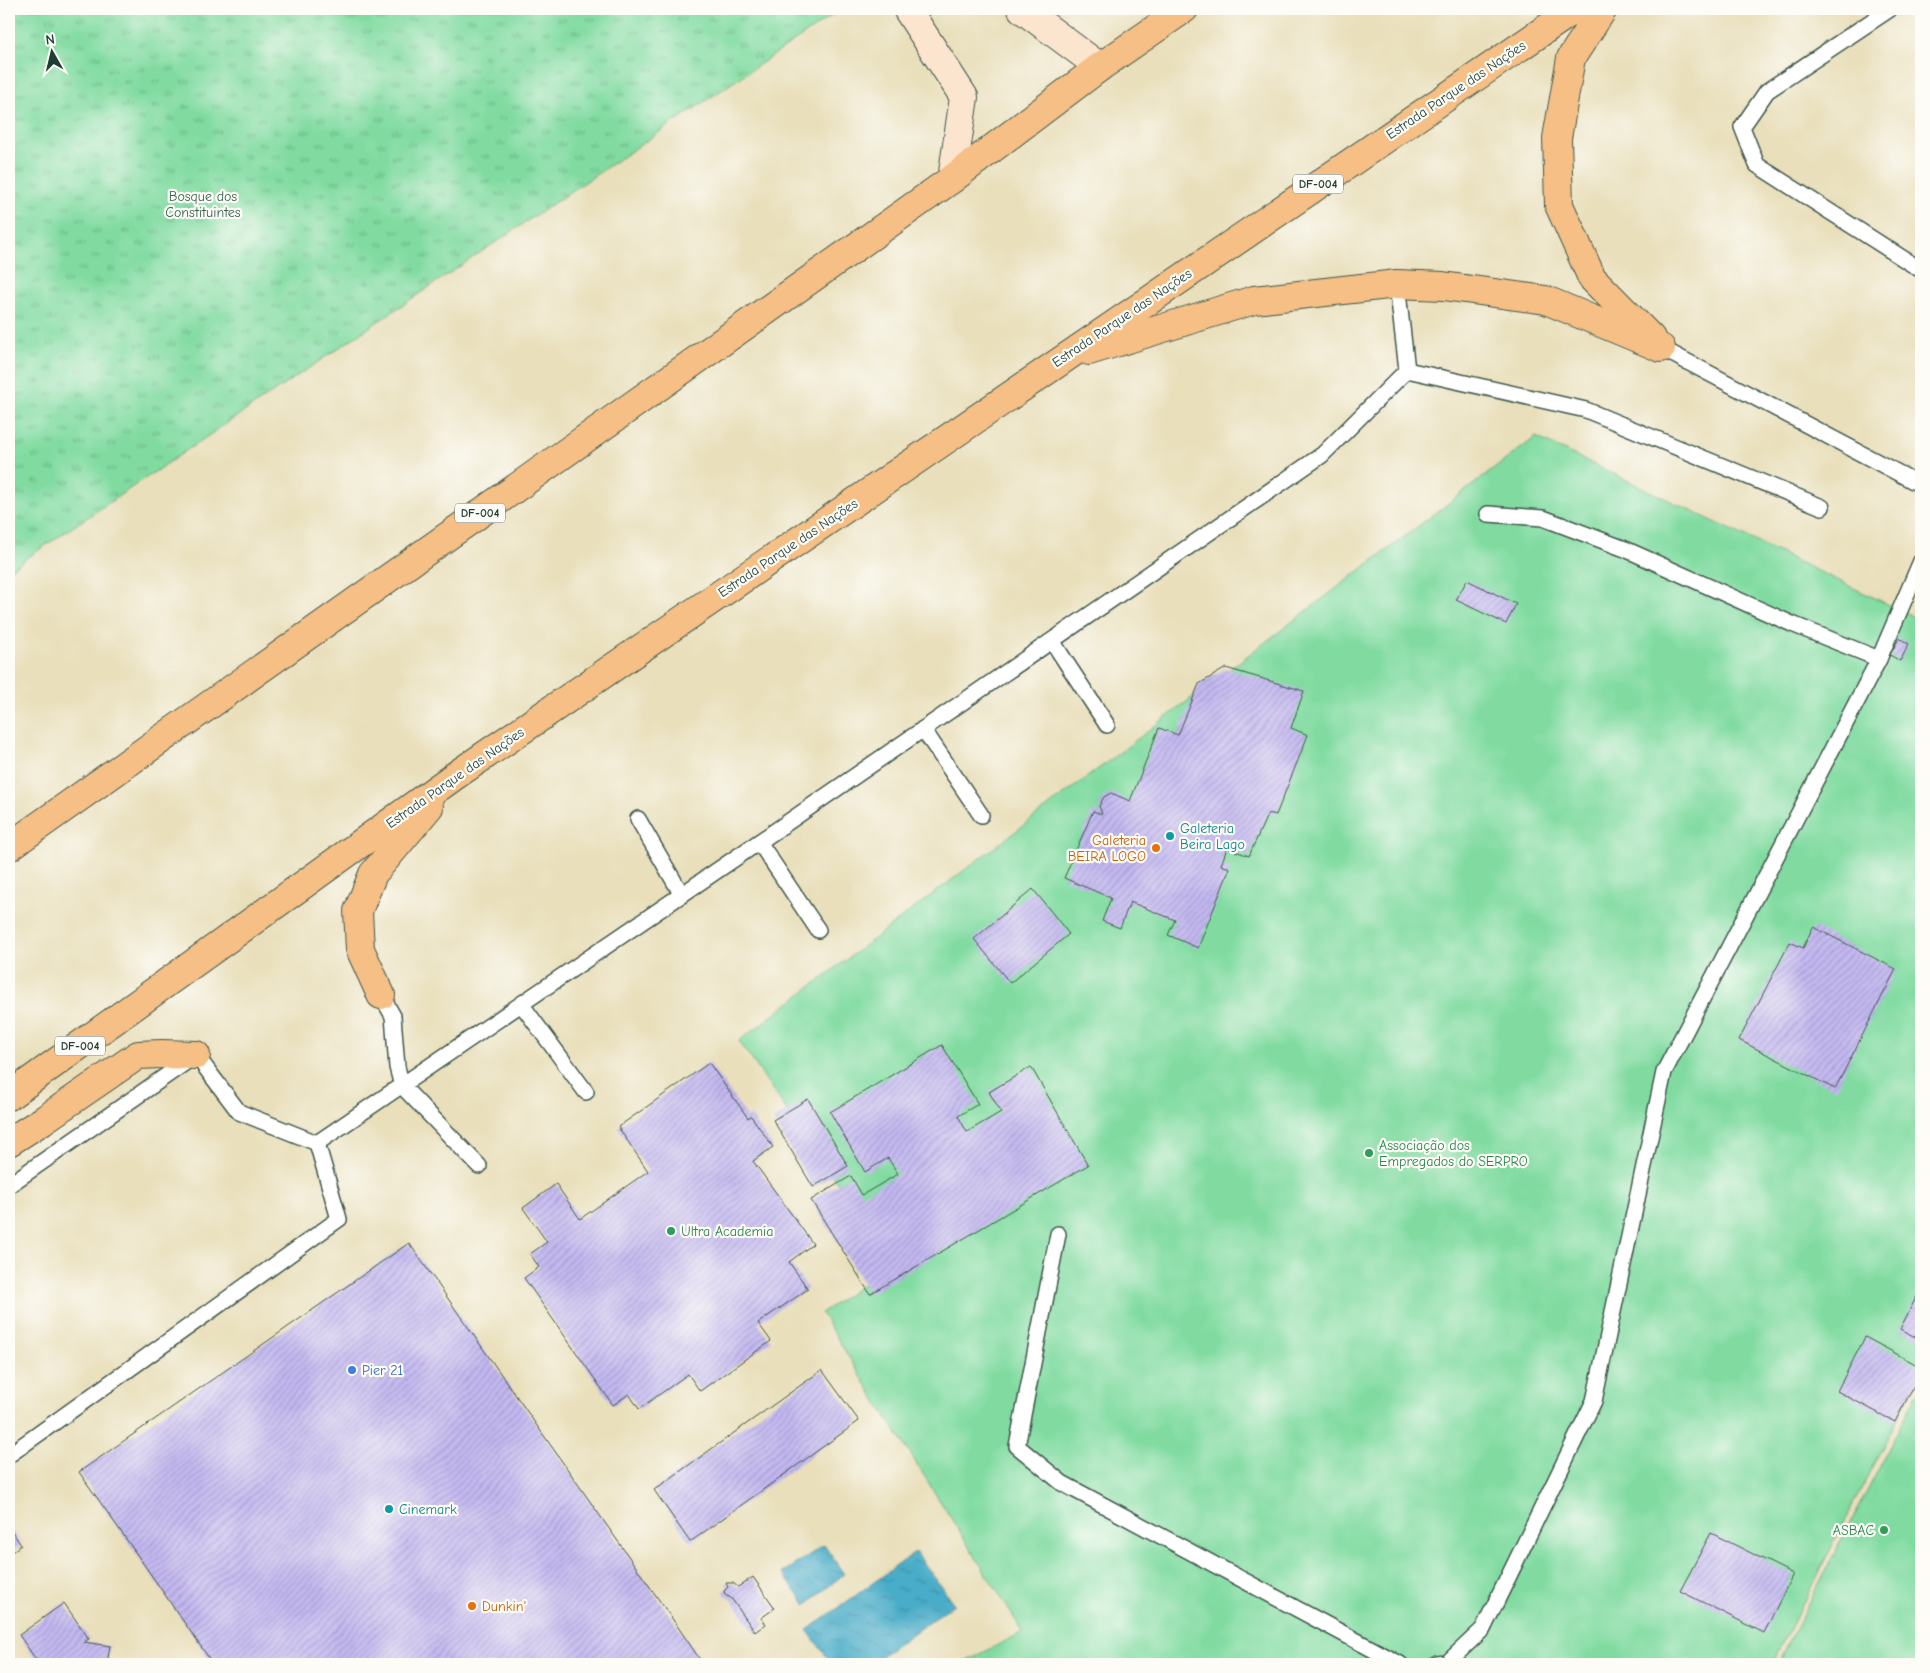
<svg xmlns="http://www.w3.org/2000/svg" width="1930" height="1673" font-family="'Comic Neue',sans-serif">
	<defs>
		<pattern id="grass-tufts" width="24" height="20" patternUnits="userSpaceOnUse" patternTransform="scale(1.25)"><rect width="24" height="20" fill="#81dba1"/><path d="M3 7l-1-3M5 7V3M7 7l1-3M15 17l-1-3M17 17v-4M19 17l1-3" fill="none" stroke="#69b384"/></pattern>
		<pattern id="water-ripples" width="26" height="14" patternUnits="userSpaceOnUse" patternTransform="scale(1.25)"><rect width="26" height="14" fill="#48acc8"/><path d="M2 4q2-2 4 0t4 0M15 11q2-2 4 0t4 0" fill="none" stroke="#3b8da3"/></pattern>
		<pattern id="building-hatch" width="6" height="6" patternUnits="userSpaceOnUse" patternTransform="scale(1.25)"><rect width="6" height="6" fill="#c4b9f2"/><path d="M-1 1l2-2M0 6l6-6M5 7l2-2" fill="none" stroke="#9f98c5"/></pattern>
	</defs>
	<rect width="100%" height="100%" fill="#fdfcf7"/>
	<filter id="ink" filterUnits="userSpaceOnUse"><feTurbulence type="fractalNoise" baseFrequency=".02" numOctaves="2"/><feDisplacementMap in="SourceGraphic" scale="10" xChannelSelector="R" yChannelSelector="G"/><feConvolveMatrix kernelMatrix="1 2 1 2 8 2 1 2 1" color-interpolation-filters="sRGB"/></filter>
	<filter id="wash" filterUnits="userSpaceOnUse"><feTurbulence type="fractalNoise" baseFrequency=".0096" numOctaves="4" result="noise"/><feDisplacementMap in="SourceGraphic" scale="20" xChannelSelector="R" yChannelSelector="G"/><feGaussianBlur stdDeviation="1.12" result="paint"/><feColorMatrix in="noise" values="0 0 0 0 0 0 0 0 0 0 0 0 0 0 0 0 0 1.4 0 .05"/><feComposite in="paint" operator="in"/></filter>
	<g filter="url(#wash)">
		<rect width="100%" height="100%" fill="#e9dfbb"/>
		<polygon fill="url(#grass-tufts)" stroke="#508c6a" points="9,9 842,9 9,570"/>
		<g fill="#81dba1" stroke="#508c6a">
			<polygon points="1536,437 1921,620 1921,1372 1772,1664 961,1664 1023,1632 821,1313 893,1264 739,1041"/>
			<polygon points="1921,1385 1921,1664 1777,1664 1916,1396"/>
		</g>
		<g fill="url(#water-ripples)" stroke="#34747e">
			<polygon points="824,1545 844,1574 806,1605 782,1573"/>
			<polygon points="916,1552 954,1604 870,1664 832,1664 807,1630"/>
		</g>
		<g id="blocks">
			<g fill="url(#building-hatch)">
				<polygon points="1467,580 1516,604 1506,624 1456,600"/>
				<polygon points="1899,638 1909,644 1900,661 1890,655"/>
				<polygon points="1226,668 1304,691 1291,728 1308,735 1276,815 1268,813 1249,856 1227,848 1221,865 1230,868 1198,948 1168,935 1175,920 1130,902 1120,928 1102,921 1111,898 1064,878 1093,811 1102,814 1099,806 1104,797 1111,793 1130,801 1159,728 1178,735 1199,684"/>
				<polygon points="1033,889 1069,934 1010,983 974,939"/>
				<polygon points="1813,927 1896,969 1835,1089 1739,1040 1790,942 1803,948"/>
				<polygon points="942,1045 978,1104 958,1116 967,1132 1001,1112 989,1092 1031,1067 1088,1165 870,1294 811,1200 851,1176 862,1195 898,1174 888,1158 865,1172 830,1112"/>
				<polygon points="709,1063 748,1118 751,1116 773,1147 753,1161 813,1244 789,1262 808,1289 758,1323 771,1341 700,1391 688,1374 639,1409 629,1394 613,1405 524,1278 539,1267 530,1254 547,1242 523,1208 556,1184 580,1219 648,1171 618,1127"/>
				<polygon points="808,1099 848,1166 813,1187 773,1120"/>
				<polygon points="409,1243 678,1627 703,1664 213,1664 131,1546 79,1472"/>
				<polygon points="1921,1288 1921,1340 1900,1329"/>
				<polygon points="1865,1337 1921,1367 1921,1372 1895,1422 1837,1391"/>
				<polygon points="822,1370 859,1421 690,1542 654,1490"/>
				<polygon points="9,1527 21,1545 9,1554"/>
				<polygon points="1711,1533 1793,1574 1764,1633 1680,1591"/>
				<polygon points="753,1577 775,1608 761,1618 766,1624 755,1632 731,1598 725,1595 724,1591 728,1587 726,1583 733,1583 738,1587"/>
				<polygon points="64,1603 89,1639 84,1642 110,1646 107,1664 39,1664 19,1635"/>
			</g>
		</g>
	</g>
	<g filter="url(#ink)">
		<use href="#blocks" fill-opacity="0" stroke="#3d5548" stroke-width="1"/>
		<g fill="none" stroke-linecap="round" stroke-linejoin="round">
			<defs>
				<g id="lane">
					<polyline points="1890,9 1767,91 1742,127 1757,165 1921,270"/>
					<polyline points="1661,348 1921,485"/>
					<polyline points="1407,370 1586,410 1822,507"/>
					<polyline points="1488,514 1543,518 1625,549 1792,624 1879,659"/>
					<polyline points="1052,641 1107,725"/>
					<polyline points="923,729 981,815"/>
					<polyline points="638,819 682,895"/>
					<polyline points="759,842 818,930"/>
					<polyline points="381,995 393,1016 397,1067 402,1086 479,1166"/>
					<polyline points="522,1005 586,1092"/>
					<polyline points="317,1143 759,842 1322,455 1407,370 1397,284"/>
					<polyline points="9,1185 196,1055 239,1112 317,1143 339,1219 9,1455"/>
					<polyline points="1058,1234 1017,1446 1062,1483 1400,1664"/>
					<polyline points="1437,1664 1447,1663 1483,1629 1594,1401 1664,1072 1879,659 1921,561"/>
				</g>
				<g id="secondary">
					<polyline points="907,9 964,97 952,179"/>
					<polyline points="1022,9 1100,67"/>
				</g>
				<g id="highway">
					<polyline points="1603,9 1571,58 1557,138 1559,205 1592,278 1651,338"/>
					<polyline points="1089,351 1254,300 1397,284 1443,286 1546,300 1661,348"/>
					<polyline points="9,847 952,179 1100,67 1184,9"/>
					<polyline points="381,995 360,949 358,911 373,874 429,807"/>
					<polyline points="9,1096 456,775 1575,9"/>
					<polyline points="9,1142 42,1121 138,1055 161,1054 196,1055"/>
				</g>
			</defs>
			<use href="#lane" stroke="#3d5548" stroke-width="18"/>
			<use href="#secondary" stroke="#3d5548" stroke-width="30"/>
			<use href="#highway" stroke="#3d5548" stroke-width="30"/>
			<use href="#lane" stroke="#fff" stroke-width="15"/>
			<use href="#secondary" stroke="#fbe5cf" stroke-width="28"/>
			<use href="#highway" stroke="#f5bf86" stroke-width="28"/>
		</g>
	</g>
	<g fill="#0f9aa8" stroke="#fdfcf7" stroke-width="2">
		<circle cx="1170" cy="836" r="5"/>
		<circle cx="389" cy="1509" r="5"/>
	</g>
	<g fill="#e8710a" stroke="#fdfcf7" stroke-width="2">
		<circle cx="1156" cy="848" r="5"/>
		<circle cx="472" cy="1606" r="5"/>
	</g>
	<g fill="#2e9e5b" stroke="#fdfcf7" stroke-width="2">
		<circle cx="1369" cy="1153" r="5"/>
		<circle cx="671" cy="1231" r="5"/>
		<circle cx="1884" cy="1530" r="5"/>
	</g>
	<circle fill="#3f7fe0" stroke="#fdfcf7" stroke-width="2" cx="352" cy="1370" r="5"/>
	<g text-anchor="middle" dominant-baseline="central" stroke-width="4.5" stroke-linejoin="round" paint-order="stroke">
		<g fill="#fdfcf7" stroke="#62766e" stroke-width="1">
			<rect x="1293" y="174.5" width="50" height="19" rx="4"/>
			<rect x="455" y="503.5" width="50" height="19" rx="4"/>
			<rect x="55" y="1036.5" width="50" height="19" rx="4"/>
		</g>
		<g font-size="12" font-weight="bold" fill="#1f3d34">
			<text x="1318" y="184">DF-004</text>
			<text x="480" y="513">DF-004</text>
			<text x="80" y="1046">DF-004</text>
		</g>
		<g font-size="14" fill="#1f3d34" stroke="#fdfcf7">
			<text transform="translate(1456 90) rotate(-34)">Estrada Parque das Nações</text>
			<text transform="translate(1122 318) rotate(-34)">Estrada Parque das Nações</text>
			<text transform="translate(788 548) rotate(-34)">Estrada Parque das Nações</text>
			<text transform="translate(455 778) rotate(-35)">Estrada Parque das Nações</text>
		</g>
		<g font-size="14" fill="#38644f" stroke="#fdfcf7">
			<text x="203" y="196">Bosque dos<tspan x="203" dy="16">Constituintes</tspan></text>
		</g>
		<g font-size="14" fill="#0d838f" stroke="#fdfcf7" text-anchor="start">
			<text x="1180" y="828">Galeteria<tspan x="1180" dy="16">Beira Lago</tspan></text>
			<text x="399" y="1509">Cinemark</text>
		</g>
		<g font-size="14" fill="#c56008" stroke="#fdfcf7" text-anchor="end">
			<text x="1146" y="840">Galeteria<tspan x="1146" dy="16">BEIRA LOGO</tspan></text>
			<text x="482" y="1606" text-anchor="start">Dunkin'</text>
		</g>
		<g font-size="14" fill="#27864d" stroke="#fdfcf7" text-anchor="start">
			<text x="1379" y="1145">Associação dos<tspan x="1379" dy="16">Empregados do SERPRO</tspan></text>
			<text x="681" y="1231">Ultra Academia</text>
			<text x="1874" y="1530" text-anchor="end">ASBAC</text>
		</g>
		<g font-size="14" fill="#366cbe" stroke="#fdfcf7" text-anchor="start">
			<text x="362" y="1370">Pier 21</text>
		</g>
	</g>
	<rect width="1930" height="1673" fill="none" stroke="#fdfcf7" stroke-width="30"/>
	<g transform="translate(52 52) rotate(352)" stroke="#fdfcf7" stroke-width="4" paint-order="stroke">
	<path d="M0-4L9 19L0 12L-9 19Z" fill="#1f3d34"/>
	<text y="-8" font-size="14" font-weight="bold" text-anchor="middle" fill="#1f3d34">N</text>
	</g>
</svg>
